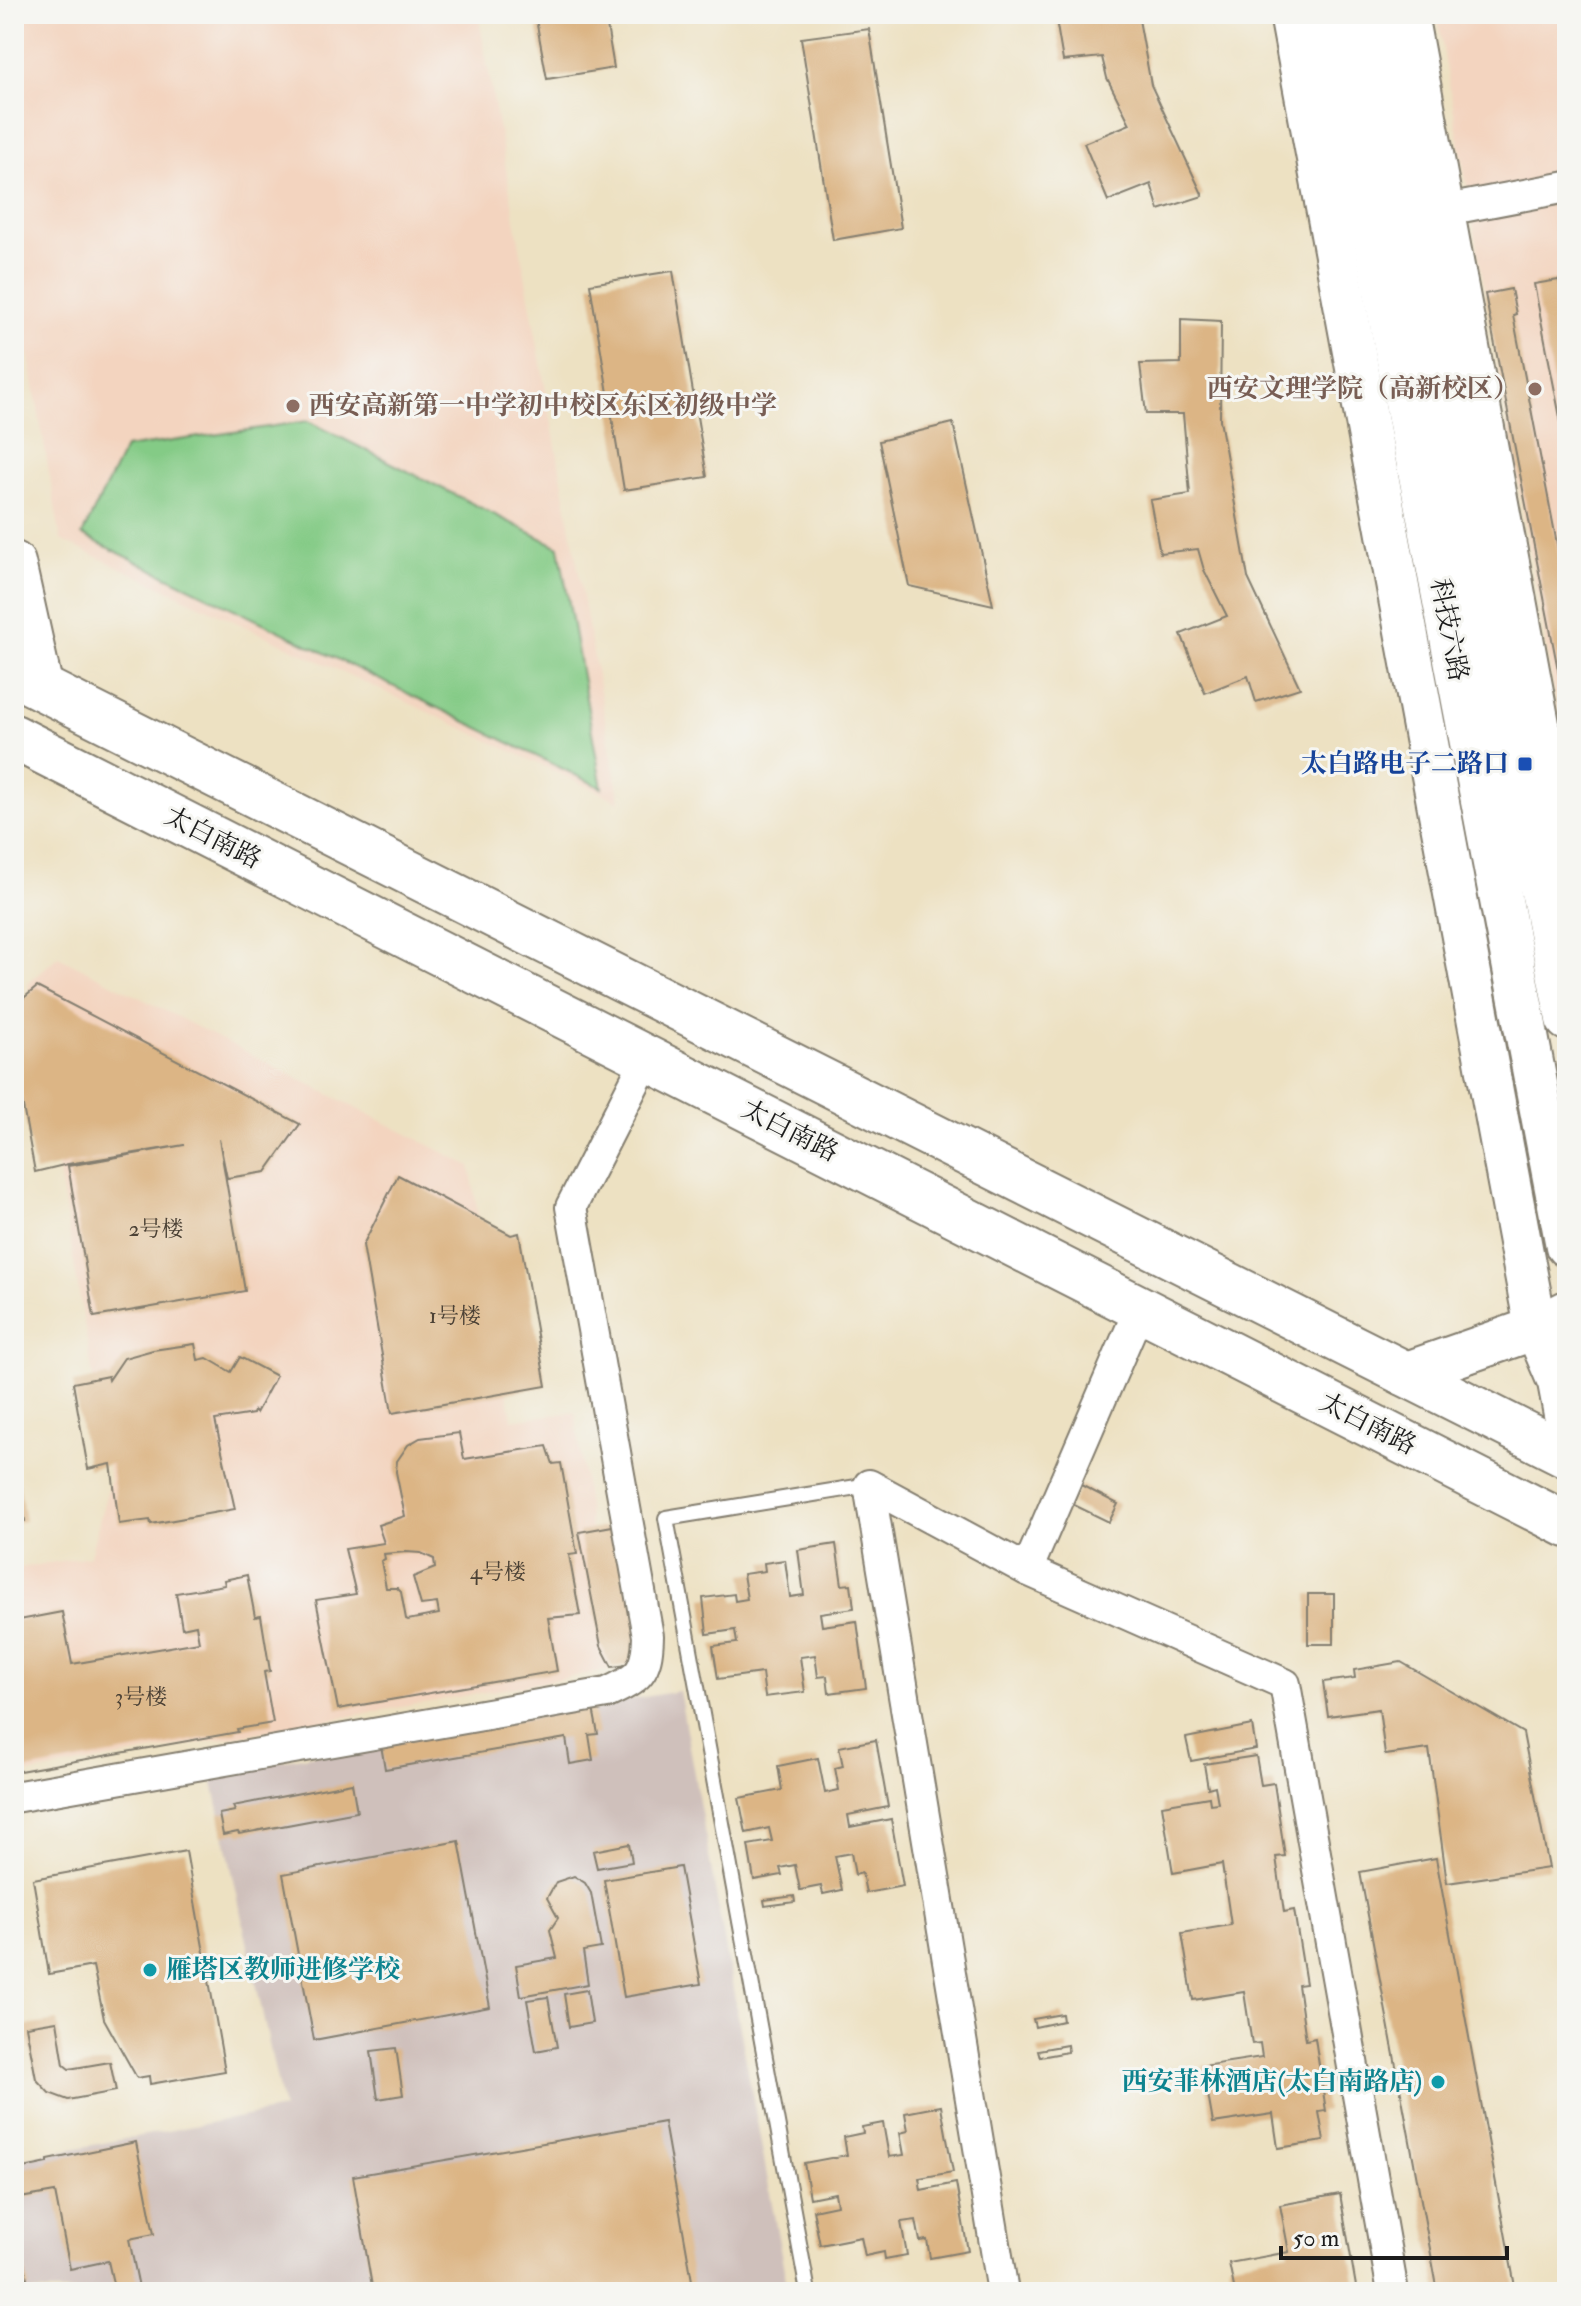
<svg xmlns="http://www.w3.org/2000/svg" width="1581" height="2306" font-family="'IM FELL Double Pica','Noto Serif SC',serif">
	<rect width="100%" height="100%" fill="#f6f6f2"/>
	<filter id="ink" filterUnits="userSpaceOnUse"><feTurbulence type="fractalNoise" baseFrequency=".0125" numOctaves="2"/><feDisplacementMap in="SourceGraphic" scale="16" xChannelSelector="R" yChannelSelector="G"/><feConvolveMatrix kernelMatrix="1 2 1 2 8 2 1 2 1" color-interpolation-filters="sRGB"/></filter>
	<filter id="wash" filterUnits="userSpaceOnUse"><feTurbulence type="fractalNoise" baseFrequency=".006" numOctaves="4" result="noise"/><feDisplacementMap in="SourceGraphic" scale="32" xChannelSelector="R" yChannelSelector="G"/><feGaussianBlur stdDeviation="1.8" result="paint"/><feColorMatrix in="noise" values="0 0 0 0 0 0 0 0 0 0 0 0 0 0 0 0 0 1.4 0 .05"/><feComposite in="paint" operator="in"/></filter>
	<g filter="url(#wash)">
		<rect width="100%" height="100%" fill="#ede1c2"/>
		<g fill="#f3d4bf">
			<polygon points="14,14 478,14 620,802 61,540 14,273"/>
			<polygon points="1437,14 1567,14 1567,765"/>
			<polygon points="58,956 470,1166 512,1420 575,1412 610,1670 14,1776 14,1569 90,1556 110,1480 28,984"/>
		</g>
		<polygon fill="#cfc0bb" points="679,1691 788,2292 14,2292 14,2160 283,2109 211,1773"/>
		<polygon fill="#84cb86" stroke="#507451" stroke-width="2" points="308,421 559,547 602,788 82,535 125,448"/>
		<g id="blocks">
			<g fill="#dcb585" fill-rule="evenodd">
				<polygon points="535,14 605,14 614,68 547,79"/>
				<polygon points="1055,14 1138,14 1151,85 1203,196 1159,210 1151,184 1108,201 1084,143 1130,124 1107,78 1102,57 1063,61"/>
				<polygon points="869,29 901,228 833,240 801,38"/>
				<polygon points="673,271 707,477 624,490 590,284"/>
				<polygon points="1559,280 1567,323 1566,448 1534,284"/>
				<polygon points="1511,289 1516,314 1513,315 1567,596 1567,716 1485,294"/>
				<polygon points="1181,319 1221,321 1220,420 1248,578 1300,688 1256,702 1248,676 1205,693 1181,634 1227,616 1204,570 1198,549 1160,553 1150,500 1190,494 1183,414 1146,414 1140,364 1181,363"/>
				<polygon points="953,423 993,605 909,586 879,441"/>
				<polygon points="37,987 300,1124 266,1172 227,1178 219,1139 245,1291 94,1317 68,1166 184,1145 68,1164 35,1172 14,1058 14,1006"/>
				<polygon points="398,1175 511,1235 519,1233 546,1386 392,1413 363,1245"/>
				<polygon points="195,1344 198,1360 207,1358 231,1372 240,1357 276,1376 256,1413 254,1411 253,1414 215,1420 235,1509 151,1524 150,1520 119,1524 111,1464 88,1469 73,1383 108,1376 109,1380 124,1358 153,1350"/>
				<path d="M459,1433l5,26 83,-13 6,18 8,-1 16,91 -8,1 11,60 -32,3 9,53 -219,38 -22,-109 40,-6 -11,-45 39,-6 -6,-18 27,-9 -9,-44 1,-11 11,-16 12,-7zM406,1552l15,1 13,6 1,9 -22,9 8,28 16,-2 2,11 -31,6 -2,-1 -5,-27 -4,-4h-11l-5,-27 4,-2 -1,-5z"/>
				<polygon points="14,1464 16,1464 25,1521 14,1523"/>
				<polygon points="1081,1485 1118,1504 1109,1522 1072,1504"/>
				<polygon points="618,1525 641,1641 628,1665 612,1667 601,1646 579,1532"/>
				<polygon points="836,1544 842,1585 851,1584 854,1608 820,1613 822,1626 857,1621 866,1688 829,1693 827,1676 818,1677 815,1655 800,1657 805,1692 765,1697 762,1673 718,1679 713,1646 737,1643 735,1630 707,1634 703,1598 734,1594 735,1601 747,1599 743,1574 765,1571 764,1563 785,1560 790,1597 804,1595 798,1550"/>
				<polygon points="247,1575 255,1617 261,1616 270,1671 264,1672 273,1723 237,1729 238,1732 14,1772 14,1621 62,1612 72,1664 199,1642 196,1625 182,1628 176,1593 225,1585 224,1580"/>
				<rect x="1308" y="1594" width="26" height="50"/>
				<polygon points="1401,1662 1523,1733 1549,1868 1447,1883 1429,1749 1385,1755 1379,1709 1328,1716 1323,1682 1355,1678 1354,1670"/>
				<polygon points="593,1708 598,1734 589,1735 593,1760 570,1764 566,1738 385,1769 381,1745"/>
				<polygon points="1252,1725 1256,1749 1191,1761 1186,1738"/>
				<polygon points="876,1740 888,1807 848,1815 850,1827 891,1819 903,1886 866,1893 862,1873 855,1875 851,1853 835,1856 842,1890 823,1894 821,1886 800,1890 795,1865 780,1868 782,1875 754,1880 748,1845 772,1841 769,1828 746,1833 739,1798 782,1790 778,1766 818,1758 825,1793 839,1790 835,1768 843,1766 839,1747"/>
				<polygon points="1256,1756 1261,1785 1274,1783 1285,1856 1276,1857 1284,1912 1294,1910 1306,1984 1298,1985 1306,2040 1315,2038 1326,2111 1319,2112 1324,2141 1278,2148 1273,2114 1213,2123 1203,2066 1262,2057 1260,2043 1252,2044 1244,1992 1193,2000 1182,1933 1231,1925 1222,1864 1173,1873 1162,1805 1209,1797 1210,1804 1218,1803 1215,1786 1208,1788 1204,1764"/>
				<polygon points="352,1783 357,1812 239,1834 238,1832 223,1835 219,1814 235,1811 233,1806"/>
				<polygon points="459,1841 490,2007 314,2040 283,1874"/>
				<polygon points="629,1844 632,1862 597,1868 593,1851"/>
				<polygon points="186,1851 225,2071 150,2084 149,2076 137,2078 104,2019 93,1966 49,1974 33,1879"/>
				<polygon points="1436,1858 1516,2292 1438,2292 1360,1872"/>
				<polygon points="680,1867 701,1984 624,1997 604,1880"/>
				<polygon points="574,1876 585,1883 591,1893 601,1948 583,1951 588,1984 521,1996 516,1965 557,1958 550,1930 558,1918 547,1898 556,1882"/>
				<polygon points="794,1896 795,1902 765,1906 764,1900"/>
				<polygon points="587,1990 592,2023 569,2027 564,1994"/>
				<polygon points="548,1997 557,2047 536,2051 527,2000"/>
				<polygon points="1062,2014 1063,2021 1035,2027 1033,2019"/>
				<polygon points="57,2021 64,2065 69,2069 110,2062 116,2091 68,2100 49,2093 36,2079 26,2026"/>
				<polygon points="1067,2045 1068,2052 1040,2057 1038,2050"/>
				<polygon points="396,2048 403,2095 378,2099 371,2051"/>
				<polygon points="941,2106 953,2172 919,2178 921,2190 956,2183 968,2251 930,2258 927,2240 920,2241 916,2220 901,2222 907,2255 885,2259 884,2252 865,2256 861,2237 820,2245 813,2210 837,2205 835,2193 810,2198 804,2163 847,2155 844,2137 863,2133 862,2127 883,2123 889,2157 904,2155 900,2133 908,2131 905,2113"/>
				<polygon points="664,2122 694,2292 373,2292 353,2176"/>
				<polygon points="136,2142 154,2234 129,2239 140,2292 115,2292 108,2261 70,2269 55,2192 20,2198 14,2170 48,2163 48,2160"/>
				<polygon points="1340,2194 1357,2292 1235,2292 1229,2263 1289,2252 1280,2205"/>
				<polygon points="24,2264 29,2288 14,2291 14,2267"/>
			</g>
		</g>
	</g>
	<g filter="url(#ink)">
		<use href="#blocks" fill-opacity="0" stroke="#847e6f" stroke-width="2"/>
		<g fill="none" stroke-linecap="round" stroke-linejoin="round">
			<defs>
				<polyline id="lane" points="808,2292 666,1518 869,1485"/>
				<g id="street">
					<polyline points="1425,214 1567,187"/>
					<polyline points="1027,1570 1140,1308"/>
					<path d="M14,1797l593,-104c32,-15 40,-20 41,-57l-77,-429 76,-149"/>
					<polyline points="1003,2292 869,1485 1027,1570 1285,1684 1393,2292"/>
				</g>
				<g id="secondary">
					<polyline points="1291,14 1536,1328 1559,1382 1567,1425"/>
					<polyline points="1332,14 1567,1246"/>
					<polyline points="1367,14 1503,744 1543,895 1567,1019"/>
					<polyline points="1406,14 1567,880"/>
					<polyline points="14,563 42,689"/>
					<polyline points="1404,1374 1536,1328 1567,1312"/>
				</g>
				<g id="primary">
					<polyline points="14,674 1567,1455"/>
					<polyline points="14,737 1567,1525"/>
				</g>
			</defs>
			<use href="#lane" stroke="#847e6f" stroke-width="18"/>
			<use href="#street" stroke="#847e6f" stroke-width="34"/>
			<use href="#secondary" stroke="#847e6f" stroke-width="46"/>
			<use href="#primary" stroke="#847e6f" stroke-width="48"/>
			<use href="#lane" stroke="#fff" stroke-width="14"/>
			<use href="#street" stroke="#fff" stroke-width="30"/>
			<use href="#secondary" stroke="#fff" stroke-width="42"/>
			<use href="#primary" stroke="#fff" stroke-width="44"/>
		</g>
	</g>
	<g fill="#8d6e63" stroke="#f6f6f2" stroke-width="3">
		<circle cx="1535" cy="389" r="8"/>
		<circle cx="293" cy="406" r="8"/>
	</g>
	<rect fill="#1a4fb4" stroke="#f6f6f2" stroke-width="3" x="1517" y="756" width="16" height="16" rx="4"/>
	<g fill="#0f9aa8" stroke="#f6f6f2" stroke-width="3">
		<circle cx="150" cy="1970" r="8"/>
		<circle cx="1438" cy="2082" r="8"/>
	</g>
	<g text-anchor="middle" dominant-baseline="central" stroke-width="6" stroke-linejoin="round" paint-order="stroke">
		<g font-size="22" fill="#4c4236">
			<text x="156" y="1229">2号楼</text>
			<text x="455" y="1316">1号楼</text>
			<text x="498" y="1572">4号楼</text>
			<text x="141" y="1697">3号楼</text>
		</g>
		<g font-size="26" font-weight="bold" fill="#785e54" stroke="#f6f6f2" text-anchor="end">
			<text x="1519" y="389">西安文理学院（高新校区）</text>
			<text x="309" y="406" text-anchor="start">西安高新第一中学初中校区东区初级中学</text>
		</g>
		<g font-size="26" fill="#1c1c1c" stroke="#f6f6f2">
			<text transform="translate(1449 630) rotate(79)">科技六路</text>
			<text transform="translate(213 838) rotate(27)">太白南路</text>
			<text transform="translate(790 1131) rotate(27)">太白南路</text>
			<text transform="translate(1368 1424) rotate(27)">太白南路</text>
		</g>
		<g font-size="26" font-weight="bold" fill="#164399" stroke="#f6f6f2" text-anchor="end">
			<text x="1509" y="764">太白路电子二路口</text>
		</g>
		<g font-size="26" font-weight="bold" fill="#0d838f" stroke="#f6f6f2" text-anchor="start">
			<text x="166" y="1970">雁塔区教师进修学校</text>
			<text x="1422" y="2082" text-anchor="end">西安菲林酒店(太白南路店)</text>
		</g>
	</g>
	<rect width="1581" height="2306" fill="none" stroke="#f6f6f2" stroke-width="48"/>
	<path d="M1281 2246v12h226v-12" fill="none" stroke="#1c1c1c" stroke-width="4"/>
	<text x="1293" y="2246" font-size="24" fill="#1c1c1c" stroke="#f6f6f2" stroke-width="6" paint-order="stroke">50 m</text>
</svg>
